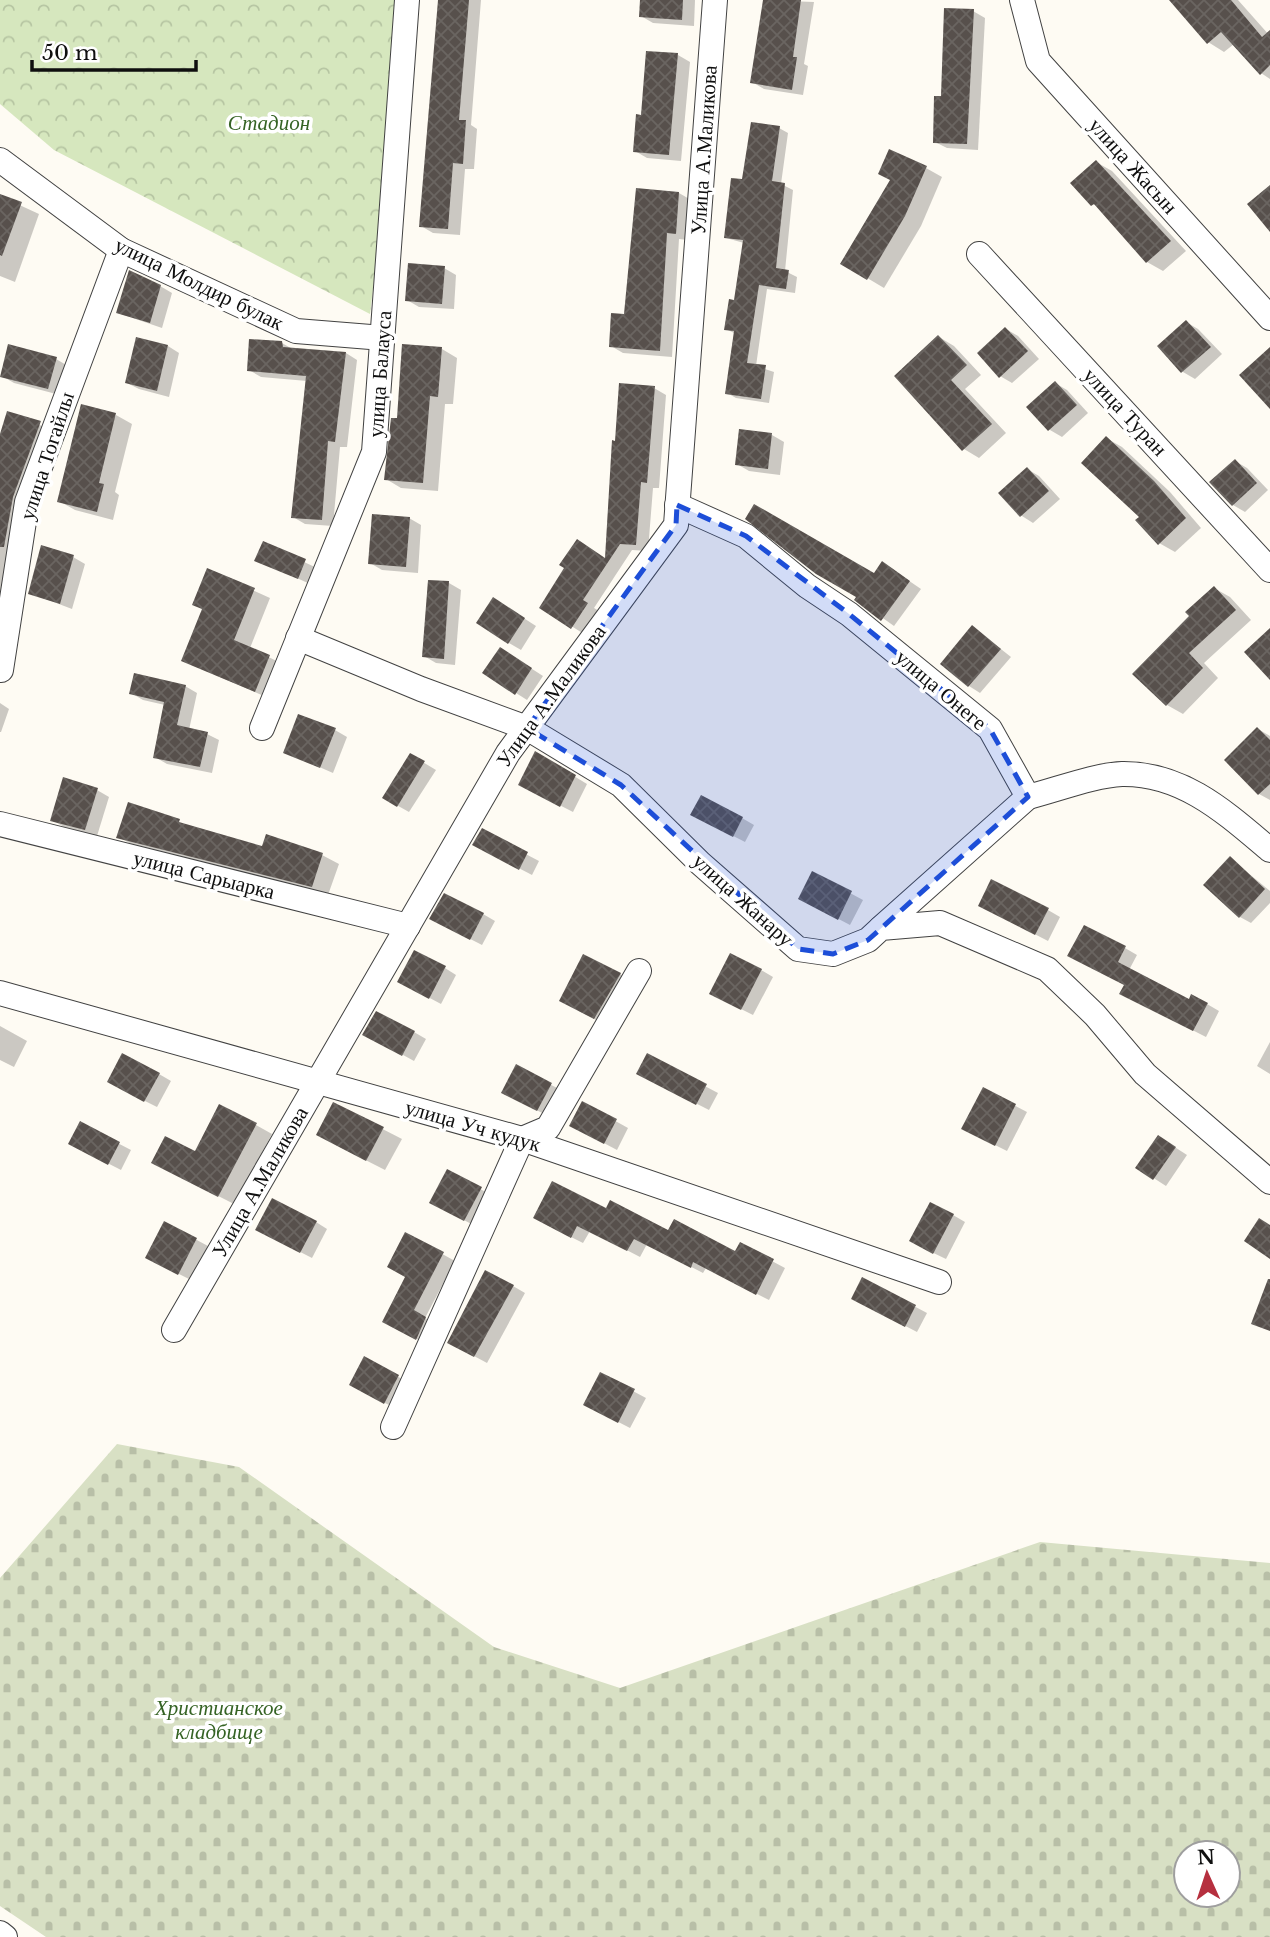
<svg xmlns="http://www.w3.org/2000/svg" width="1270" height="1937" font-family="'Libre Baskerville',serif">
	<defs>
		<pattern id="cemetery-stones" width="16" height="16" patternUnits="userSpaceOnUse" patternTransform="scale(1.75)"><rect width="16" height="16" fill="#d8e0c4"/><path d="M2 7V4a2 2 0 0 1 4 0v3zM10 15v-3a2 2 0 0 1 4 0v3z" fill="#b8bfa7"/></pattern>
		<pattern id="park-crowns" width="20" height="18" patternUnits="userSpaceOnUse" patternTransform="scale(1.75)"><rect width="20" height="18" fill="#d6e7be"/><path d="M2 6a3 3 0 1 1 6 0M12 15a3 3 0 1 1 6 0" fill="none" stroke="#b6c5a2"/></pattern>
		<pattern id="building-cross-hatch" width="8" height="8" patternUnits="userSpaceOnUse" patternTransform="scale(1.75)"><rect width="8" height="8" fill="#57504c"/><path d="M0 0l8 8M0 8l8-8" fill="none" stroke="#6a6561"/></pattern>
	</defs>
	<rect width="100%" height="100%" fill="#fefbf3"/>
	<path fill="url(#cemetery-stones)" fill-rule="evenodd" d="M117,1444l122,23 255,180 126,41 420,-146 230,21v374h-1224l-46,-31v-328zM1186,1853h42v42h-42z"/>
	<polygon fill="url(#park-crowns)" points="0,0 408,0 370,314 54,150 0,104"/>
	<g fill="#0003">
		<polygon points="440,0 481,0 471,125 477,129 474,169 465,169 460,235 433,233 421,226"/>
		<polygon points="642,0 695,0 694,26 653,23 641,16"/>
		<polygon points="764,0 814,2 804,64 808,66 803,95 764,89 752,82"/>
		<polygon points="1172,0 1238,0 1270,36 1270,79 1261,73 1234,44 1224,52 1208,42"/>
		<polygon points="973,11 985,18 978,150 947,148 935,142 943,98"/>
		<polygon points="678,55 690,62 681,161 647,158 635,151 642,117"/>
		<polygon points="779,128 788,133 781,184 793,190 785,271 797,277 795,293 767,289 756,366 774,372 769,403 736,398 727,393 736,334 726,329 735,302 744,243 726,238 744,181"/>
		<polygon points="1096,162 1112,171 1186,251 1163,271 1147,262 1101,209 1093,204"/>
		<polygon points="926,168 942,177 921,226 884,288 842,263"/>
		<polygon points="638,190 679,193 691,200 688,240 679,239 672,357 623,353 611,346 626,315"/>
		<polygon points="0,196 39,214 15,282 0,276"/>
		<polygon points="444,268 456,275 454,309 419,307 407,300"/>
		<polygon points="160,286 172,293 162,328 118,313"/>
		<polygon points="1186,322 1198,329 1222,354 1195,379 1183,372 1159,347"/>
		<polygon points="1006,329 1018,336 1039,359 1012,383 1000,376"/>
		<polygon points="939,337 954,346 981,375 965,389 1006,433 979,458 964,449"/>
		<polygon points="282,343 294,350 346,353 357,360 347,447 340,447 333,526 305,524 293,517 307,381 261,377 249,370"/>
		<polygon points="168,346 179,353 169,397 139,389 127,383"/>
		<polygon points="442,349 457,358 453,404 445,404 438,491 401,488 386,479 398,420"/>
		<polygon points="56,359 68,366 60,395 14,383 2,376"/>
		<polygon points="1055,383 1067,390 1088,413 1062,437 1050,430 1029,407"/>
		<polygon points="654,388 666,395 659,488 653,488 648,551 632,550 594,608 599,611 584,634 541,607 607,560"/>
		<polygon points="8,413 55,431 0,632 0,435"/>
		<polygon points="116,415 132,424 115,492 119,495 113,520 75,510 59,501"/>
		<polygon points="741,431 772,435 784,442 780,475 749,471 737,464"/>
		<polygon points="1106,438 1122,447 1170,492 1201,528 1175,552 1159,543 1142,517"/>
		<polygon points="1235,461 1247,468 1268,490 1245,512 1233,505"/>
		<polygon points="1027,469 1039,476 1060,499 1033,523 1022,516 1001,493"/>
		<polygon points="409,518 421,525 418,573 382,570 370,563"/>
		<polygon points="263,543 317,568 310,584 257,560"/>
		<polygon points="73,557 85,564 72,609 30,593"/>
		<polygon points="883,563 921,589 894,626 856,599"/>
		<polygon points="208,570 270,598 250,648 285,665 271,699 183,661 204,610 194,604"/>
		<polygon points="430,581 449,583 461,590 455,665 436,663 424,656"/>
		<polygon points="1214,588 1230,597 1251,620 1204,663 1218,678 1183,714 1167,705 1192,616"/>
		<polygon points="505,606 536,626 521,650 509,643"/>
		<polygon points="973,627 1011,657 980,693 969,686"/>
		<polygon points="512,656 543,676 527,700 516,693"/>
		<polygon points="185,686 197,693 189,730 207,734 219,740 212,773 167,764 155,757 165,705 143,700 131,693"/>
		<polygon points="0,703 9,709 1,732 0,732"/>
		<polygon points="1258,729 1270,736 1270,800 1259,794 1226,760"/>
		<polygon points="335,730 347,737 333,773 285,752"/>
		<polygon points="536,753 587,784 573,812 532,791"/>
		<polygon points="411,755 436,770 409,812 384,798"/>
		<polygon points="97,790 109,797 97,836 64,827 52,820"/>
		<polygon points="129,804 189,827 263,848 322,855 339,864 328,895 135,846 118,837"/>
		<polygon points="742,818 754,825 745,842 704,821"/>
		<polygon points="482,831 539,861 532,875 486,851"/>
		<polygon points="1230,858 1270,891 1270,903 1251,923 1240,917"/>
		<polygon points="813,873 863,900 850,925 812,905"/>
		<polygon points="1048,910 1060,917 1048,941 992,912"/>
		<polygon points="483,914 495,921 482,945 443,925"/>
		<polygon points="1125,948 1137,955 1129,970 1189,1001 1207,1004 1219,1011 1206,1037 1133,1000 1126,985 1081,962"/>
		<polygon points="445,968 456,975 441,1004 411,988"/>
		<polygon points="761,970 773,977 753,1015 723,1000"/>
		<polygon points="620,974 638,985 613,1029 579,1011"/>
		<polygon points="0,1026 27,1041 14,1067 0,1060"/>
		<polygon points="414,1032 426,1039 414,1061 374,1039"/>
		<polygon points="1270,1042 1270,1074 1257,1066"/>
		<polygon points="648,1056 718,1093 709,1110 650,1080"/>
		<polygon points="516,1067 563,1091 550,1117 515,1099"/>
		<polygon points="159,1074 171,1081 157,1107 121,1089"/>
		<polygon points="983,1089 1027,1112 1007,1151 975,1135"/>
		<polygon points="583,1103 628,1128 617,1150 583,1132"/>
		<polygon points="334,1104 402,1139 385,1170 336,1145"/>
		<polygon points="81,1124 131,1150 121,1170 82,1150"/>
		<polygon points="256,1125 272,1134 234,1204 169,1171 196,1153"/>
		<polygon points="1170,1144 1187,1155 1166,1186 1138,1168"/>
		<polygon points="447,1171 493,1196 477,1227 443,1209"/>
		<polygon points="606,1211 736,1253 740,1244 785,1268 769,1300 706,1268 703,1273 647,1244 640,1257 590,1231 583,1243 547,1225"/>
		<polygon points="953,1215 965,1222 946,1259 923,1248"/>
		<polygon points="316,1222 327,1229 312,1258 269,1236"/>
		<polygon points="165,1223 208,1246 191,1280 159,1264"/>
		<polygon points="406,1234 455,1261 425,1318 437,1325 428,1345 396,1328 407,1277"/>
		<polygon points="863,1279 927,1313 917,1332 865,1305"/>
		<polygon points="513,1286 525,1293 487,1363 461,1349"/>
		<polygon points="364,1359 410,1383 397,1409 363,1392"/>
		<polygon points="601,1374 646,1398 630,1428 597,1411"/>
	</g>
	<g fill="url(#building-cross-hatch)">
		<polygon points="438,0 469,0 459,120 466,120 463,164 453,163 448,229 419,227"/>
		<polygon points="640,0 683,0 682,20 639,17"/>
		<polygon points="763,0 801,0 793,57 797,57 792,90 750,83"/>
		<polygon points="1169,0 1231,0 1262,37 1270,30 1270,65 1260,75 1221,32 1207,44"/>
		<polygon points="944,8 974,9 967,144 933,143 934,96 941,96"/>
		<polygon points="646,51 678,53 669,155 633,152 636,114 641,115"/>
		<polygon points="751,122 780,126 772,181 785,183 776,268 789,270 786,289 759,285 747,363 766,365 761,399 725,394 734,331 724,330 729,299 734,300 743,240 724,238 731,178 742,179"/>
		<polygon points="889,149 927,166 905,216 867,280 840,264 890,180 878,174"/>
		<polygon points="1096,160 1171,241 1146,263 1094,204 1091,206 1070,183"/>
		<polygon points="1270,185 1270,232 1247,204"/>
		<polygon points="636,188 679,192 676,234 667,233 660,351 609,347 611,313 624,314"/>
		<polygon points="0,194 22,202 2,256 0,255"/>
		<polygon points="408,263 445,266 442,304 405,301"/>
		<polygon points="129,270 161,285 150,323 116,313"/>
		<polygon points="1186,320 1211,347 1181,373 1157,346"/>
		<polygon points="1005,327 1028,351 999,378 977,353"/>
		<polygon points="938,335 967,365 951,380 992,424 962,451 894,376"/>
		<polygon points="136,337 168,345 157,391 125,383"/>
		<polygon points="249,339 282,341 283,347 346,352 335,442 328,441 322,520 291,518 306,376 247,371"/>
		<polygon points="8,344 57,357 48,389 0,377"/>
		<polygon points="402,344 442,347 438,397 430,396 423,483 384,480 391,418 397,418"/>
		<polygon points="1270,347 1270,409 1239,375"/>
		<polygon points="1055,381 1077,405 1048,431 1026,407"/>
		<polygon points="619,383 655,386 647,483 641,482 636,545 620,544 583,600 588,603 571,629 539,608 564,568 559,565 577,539 605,558 612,440 615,441"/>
		<polygon points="81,404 116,413 99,483 104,484 97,512 57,502"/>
		<polygon points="7,411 41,421 13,497 4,547 0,547 0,434"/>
		<polygon points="739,429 772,433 768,469 735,465"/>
		<polygon points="1106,436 1154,481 1186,518 1158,545 1135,520 1139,517 1081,463"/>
		<polygon points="1235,459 1257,483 1232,506 1209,482"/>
		<polygon points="1027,467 1049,491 1020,517 998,493"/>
		<polygon points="754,504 874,573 882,561 910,581 881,621 854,600 856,597 816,574 745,519"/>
		<polygon points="372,514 410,517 406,567 368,564"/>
		<polygon points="263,541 306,559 298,579 254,561"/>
		<polygon points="41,545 74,555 60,604 28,594"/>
		<polygon points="207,568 255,588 234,640 270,655 255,692 181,661 202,609 192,605"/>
		<polygon points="428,580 449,581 444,659 422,657"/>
		<polygon points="1214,586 1236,610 1189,653 1203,668 1166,706 1132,674 1189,616 1185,612"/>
		<polygon points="493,597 525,618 508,644 476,623"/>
		<polygon points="972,625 1001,649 968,687 940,664"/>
		<polygon points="1270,628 1270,680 1244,652"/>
		<polygon points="500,647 532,668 515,695 482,673"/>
		<polygon points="134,673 186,685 177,725 208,732 200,767 153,758 164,702 129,694"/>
		<polygon points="298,714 336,728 320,768 283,753"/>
		<polygon points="1257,727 1270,740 1270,784 1258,795 1224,760"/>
		<polygon points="535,751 576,775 560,807 518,785"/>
		<polygon points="410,753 425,761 397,807 382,798"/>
		<polygon points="63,777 98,788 85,830 50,821"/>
		<polygon points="701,795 743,817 733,837 690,815"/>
		<polygon points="128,802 180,819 179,822 262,846 266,834 323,853 312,887 116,838"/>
		<polygon points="482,828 528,852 519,870 472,845"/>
		<polygon points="1230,856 1265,889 1239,918 1203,885"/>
		<polygon points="812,871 852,891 838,920 798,899"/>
		<polygon points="991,879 1049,908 1035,935 978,906"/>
		<polygon points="444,893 484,913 470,940 429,919"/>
		<polygon points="1084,925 1126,946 1118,962 1189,999 1191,994 1208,1003 1193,1031 1119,994 1124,985 1067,956"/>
		<polygon points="414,950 446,966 429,999 397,982"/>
		<polygon points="730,953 762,969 741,1010 709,994"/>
		<polygon points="583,954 621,973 594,1019 559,1001"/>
		<polygon points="376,1011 415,1031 402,1056 362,1035"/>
		<polygon points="122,1053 160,1073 144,1102 107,1082"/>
		<polygon points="647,1053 707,1084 696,1105 636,1074"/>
		<polygon points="516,1064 552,1083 537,1111 501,1093"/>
		<polygon points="983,1087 1016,1104 995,1146 961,1129"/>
		<polygon points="582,1101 617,1119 604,1144 569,1126"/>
		<polygon points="333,1102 384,1127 366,1161 316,1135"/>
		<polygon points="219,1104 257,1123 218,1197 151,1163 165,1136 195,1151"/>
		<polygon points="80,1121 120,1142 108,1165 68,1144"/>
		<polygon points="1158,1135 1176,1147 1153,1180 1135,1168"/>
		<polygon points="447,1169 482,1187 464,1221 429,1203"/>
		<polygon points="552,1181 606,1208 610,1200 668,1230 674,1219 735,1251 740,1242 774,1259 756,1295 693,1262 691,1268 634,1239 627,1251 577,1226 571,1238 533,1218"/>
		<polygon points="272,1198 317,1221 300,1253 255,1230"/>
		<polygon points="930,1202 954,1214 933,1254 909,1241"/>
		<polygon points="1259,1218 1270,1225 1270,1259 1244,1241"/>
		<polygon points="164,1221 197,1238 178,1275 145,1258"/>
		<polygon points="405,1232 444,1252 414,1310 426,1317 416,1340 382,1322 405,1277 387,1267"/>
		<polygon points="485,1270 514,1285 474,1357 447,1343"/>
		<polygon points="862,1277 916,1305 905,1327 851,1299"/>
		<polygon points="1268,1279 1270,1279 1270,1331 1251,1324"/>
		<polygon points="364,1356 399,1375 384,1404 349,1385"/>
		<polygon points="600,1372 635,1389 618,1423 583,1405"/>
	</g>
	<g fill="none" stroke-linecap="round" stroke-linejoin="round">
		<defs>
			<g id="street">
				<polyline points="1022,0 1038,61 1270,318"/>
				<polyline points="0,160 121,250 296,331 383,338"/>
				<polyline points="979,254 1270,570"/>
				<path d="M677,505l69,31 61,50 42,28 141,115 38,68c28,-7 67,-22 94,-23 61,-1 104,39 148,76"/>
				<polyline points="298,638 421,689 527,728 621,785 700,863 798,949 833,954 868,940 881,928 940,923 1047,969 1095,1015 1145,1074 1270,1182"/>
				<polyline points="1,670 27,502 121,250"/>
				<polyline points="262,728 374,452 407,0"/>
				<polyline points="0,824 408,926"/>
				<polyline points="881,928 1028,797"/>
				<polyline points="0,993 522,1139 939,1282"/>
				<polyline points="174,1330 508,753 676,525 715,0"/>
				<polyline points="393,1427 522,1139 548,1128 639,971"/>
				<polyline points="0,1933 5,1937"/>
			</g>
		</defs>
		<use href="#street" stroke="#424242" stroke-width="26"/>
		<use href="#street" stroke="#fff" stroke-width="24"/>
	</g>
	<path fill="#1d4ed8" fill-opacity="0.2" stroke="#1d4ed8" stroke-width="5" stroke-dasharray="14 9" stroke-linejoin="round" d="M677,505l69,31 103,78 141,115 38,68 -160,143 -35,14 -35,-5 -177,-164 -94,-57 149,-203z"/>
	<g text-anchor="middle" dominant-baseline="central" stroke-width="7" stroke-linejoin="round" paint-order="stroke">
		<g font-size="21" font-style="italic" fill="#356324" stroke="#fff">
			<text x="269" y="123">Стадион</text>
			<text x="219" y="1708">Христианское<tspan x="219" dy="24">кладбище</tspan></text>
		</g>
		<g font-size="21" fill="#0f0f0f" stroke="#fff">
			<text transform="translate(704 150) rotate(-86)">Улица А.Маликова</text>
			<text transform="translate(1133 166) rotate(48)">улица Жасын</text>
			<text transform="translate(199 284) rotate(26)">улица Молдир булак</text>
			<text transform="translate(380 374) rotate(-86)">улица Балауса</text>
			<text transform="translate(1125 412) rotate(47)">улица Туран</text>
			<text transform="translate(47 456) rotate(-72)">улица Тогайлы</text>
			<text transform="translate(941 690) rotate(40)">улица Онеге</text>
			<text transform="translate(551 696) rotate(-54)">Улица А.Маликова</text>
			<text transform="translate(204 875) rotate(14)">улица Сарыарка</text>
			<text transform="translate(743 900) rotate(42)">улица Жанару</text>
			<text transform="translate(473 1126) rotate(16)">улица Уч кудук</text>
			<text transform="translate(260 1182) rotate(-60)">Улица А.Маликова</text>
		</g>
	</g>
	<g transform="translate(1207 1874) rotate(357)"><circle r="33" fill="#ffffff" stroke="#9f9f9f" stroke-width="2"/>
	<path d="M0-5L12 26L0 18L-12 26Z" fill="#b6303f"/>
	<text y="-10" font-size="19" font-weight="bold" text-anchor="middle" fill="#0f0f0f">N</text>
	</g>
	<path d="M32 60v10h164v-10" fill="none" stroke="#0f0f0f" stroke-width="3.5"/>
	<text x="42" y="60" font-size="21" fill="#0f0f0f" stroke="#ffffff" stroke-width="5" paint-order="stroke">50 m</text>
</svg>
